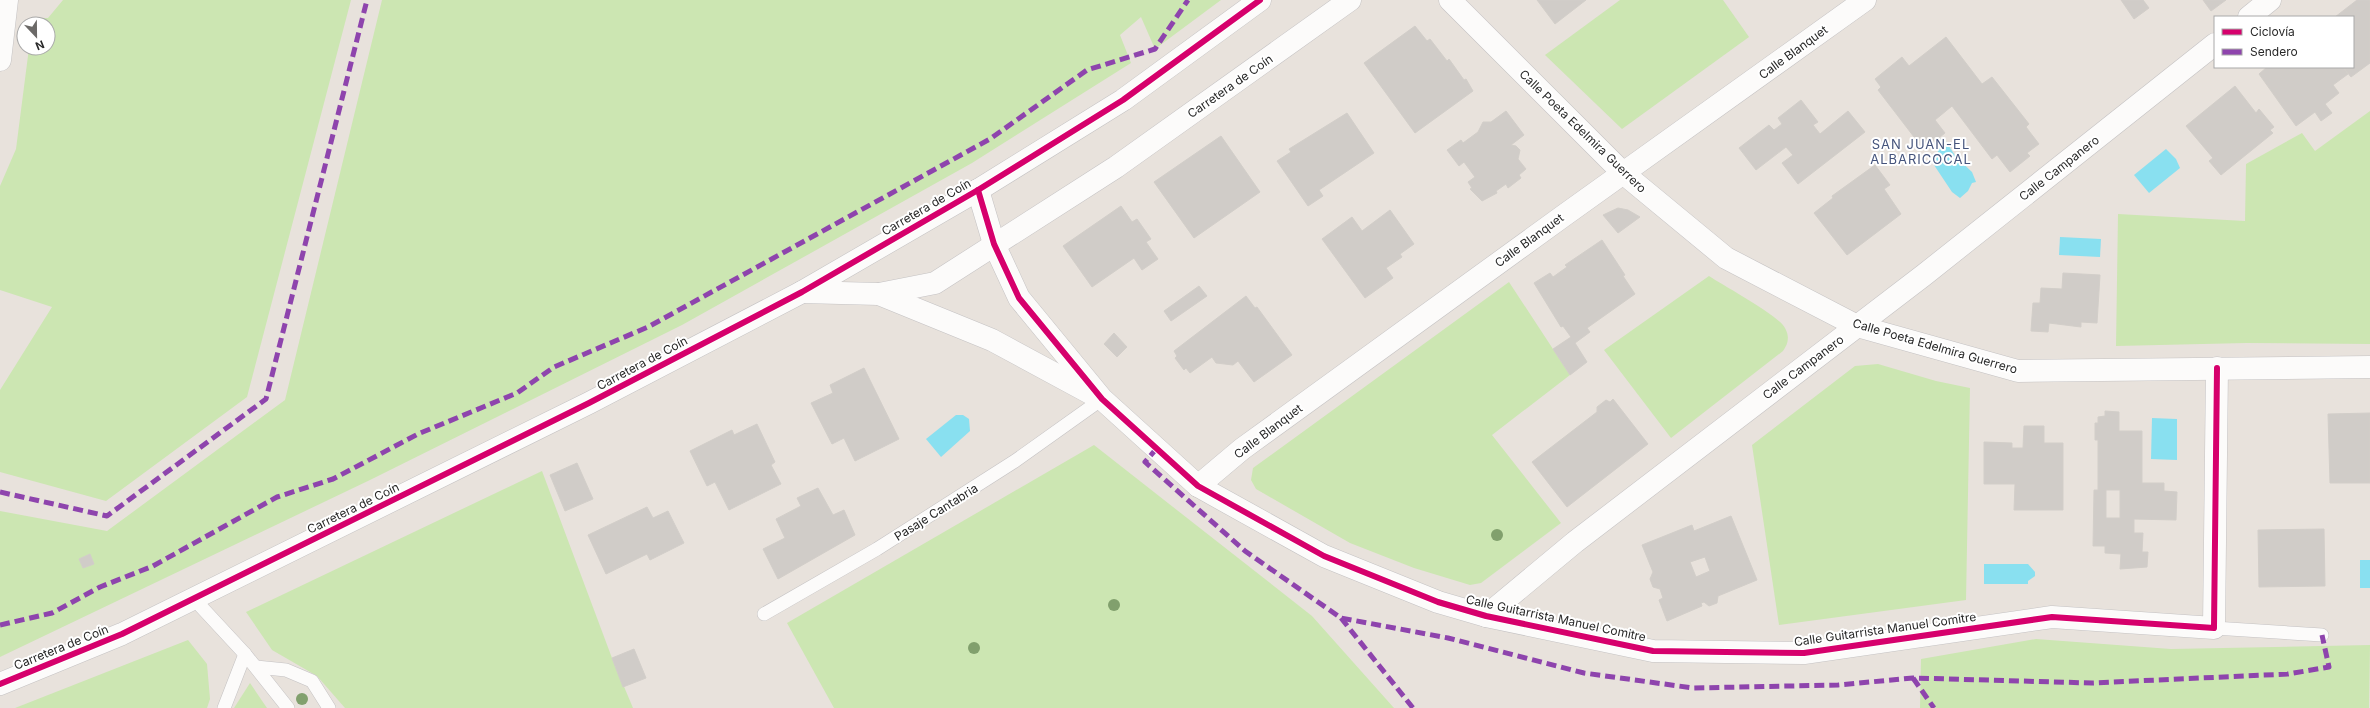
<svg xmlns="http://www.w3.org/2000/svg" width="2370" height="708" font-family="Inter,sans-serif">
	<rect width="100%" height="100%" fill="#e8e2dc"/>
	<g fill="#cce6b2">
		<polygon points="63,0 351,0 247,397 106,501 0,472 0,390 52,307 0,290 0,186 16,149 29,48 48,48 48,24 32,24 33,18 48,18"/>
		<polygon points="382,0 1221,0 1155,49 1141,17 1120,35 1131,63 972,163 682,325 370,480 0,657 0,511 107,531 285,400"/>
		<polygon points="1620,0 1723,0 1749,37 1622,129 1545,55"/>
		<polygon points="2370,111 2370,344 2246,343 2116,346 2118,214 2245,221 2246,164 2302,133 2315,151"/>
		<path d="M1709,276c15,10 69,39 76,52 5,9 3,16 -2,23l-112,87 -67,-88z"/>
		<polygon points="1509,282 1570,375 1492,435 1561,523 1481,583 1470,585 1414,568 1350,543 1256,489 1251,480 1253,468"/>
		<polygon points="1878,364 1936,381 1970,388 1966,600 1779,625 1752,445 1855,366"/>
		<polygon points="1094,445 1312,616 1394,708 834,708 787,623"/>
		<polygon points="542,471 612,658 633,708 345,708 317,676 272,650 246,612"/>
		<polygon points="2036,639 2171,649 2370,645 2369,708 1920,708 1921,659"/>
		<polygon points="188,640 207,664 210,699 207,708 15,708"/>
		<polygon points="250,683 267,708 234,708"/>
	</g>
	<g fill="#89e0f0">
		<polygon points="1943,137 1956,157 1972,172 1976,182 1972,183 1968,191 1960,198 1952,192 1934,165 1938,151 1934,144"/>
		<polygon points="2166,149 2176,159 2180,168 2149,193 2134,175"/>
		<polygon points="2060,237 2101,239 2100,257 2059,255"/>
		<polygon points="956,415 963,415 969,419 970,431 941,457 926,439"/>
		<polygon points="2152,418 2177,419 2177,460 2151,459"/>
		<rect x="2360" y="560" width="10" height="28"/>
		<polygon points="1984,564 2028,564 2035,572 2035,576 2028,581 2028,584 1984,584"/>
	</g>
	<g fill="#d0ccc8" stroke="#d2cec9" fill-rule="evenodd">
		<polygon points="1537,0 1586,0 1555,24"/>
		<polygon points="2121,0 2143,0 2149,8 2134,19"/>
		<polygon points="2203,0 2226,0 2211,11"/>
		<polygon points="2357,0 2370,0 2370,63 2351,77 2343,67 2353,67 2353,17 2335,17"/>
		<polygon points="1415,26 1427,41 1430,39 1447,61 1449,59 1464,80 1466,79 1473,91 1415,133 1364,63"/>
		<polygon points="1946,37 1982,84 1992,77 2029,124 2026,127 2039,144 2027,153 2030,156 2010,172 1997,155 1992,159 1952,106 1935,120 1945,133 1924,150 1878,90 1881,87 1875,79 1902,57 1909,66"/>
		<polygon points="2267,67 2343,67 2348,74 2333,85 2339,93 2325,104 2332,113 2321,121 2315,112 2296,126 2259,74"/>
		<polygon points="2235,86 2256,113 2259,109 2274,127 2270,130 2273,133 2221,175 2209,161 2213,158 2186,126"/>
		<polygon points="1801,100 1818,122 1813,125 1820,134 1848,111 1865,132 1798,184 1782,163 1793,155 1786,147 1756,170 1739,148 1769,125 1774,130 1782,124 1778,118"/>
		<polygon points="1506,111 1524,135 1511,145 1516,146 1520,150 1518,159 1526,169 1519,175 1521,178 1508,188 1506,184 1496,191 1497,193 1482,201 1470,189 1472,188 1468,182 1475,177 1464,162 1459,166 1447,150 1461,140 1463,143 1478,132 1483,122 1491,122"/>
		<polygon points="1347,113 1374,153 1319,190 1323,196 1308,206 1277,161 1291,152 1289,149"/>
		<polygon points="1221,136 1260,192 1194,238 1154,182"/>
		<polygon points="1875,165 1890,185 1884,189 1901,214 1847,255 1814,213 1833,198 1832,196"/>
		<polygon points="1121,206 1132,222 1137,219 1151,239 1146,242 1158,259 1142,270 1134,258 1092,287 1063,246"/>
		<polygon points="1618,208 1628,210 1640,217 1618,233 1603,215"/>
		<polygon points="1390,210 1414,244 1400,254 1402,257 1386,268 1393,278 1365,298 1322,239 1352,217 1362,231"/>
		<polygon points="1602,240 1625,275 1623,276 1635,294 1587,328 1590,332 1575,343 1587,362 1570,375 1553,349 1571,337 1563,326 1561,327 1534,283 1550,273 1553,277 1567,267 1565,265"/>
		<polygon points="2063,273 2100,275 2097,323 2081,322 2081,327 2049,323 2048,332 2031,331 2033,303 2040,303 2041,288 2062,289"/>
		<polygon points="1199,286 1207,296 1171,321 1164,311"/>
		<polygon points="1246,296 1255,308 1257,307 1292,355 1254,382 1238,361 1233,365 1216,363 1212,357 1190,373 1186,368 1184,370 1175,358 1177,356 1174,351"/>
		<polygon points="1114,333 1127,347 1117,357 1104,344"/>
		<polygon points="864,368 899,439 855,461 844,438 832,444 811,403 833,393 830,385"/>
		<polygon points="1613,399 1648,444 1567,507 1532,462 1597,412 1597,407 1606,400 1610,402"/>
		<path d="M2105,411l14,1v19h23v52h22v8l13,1 -1,28 -42,-1v14h9l-1,19h6l-1,15 -27,2 1,-15 -16,-1v-7h-12l1,-56h4v-50h-3v-17h3v-6l7,-1zM2106,490h14v28h-14z"/>
		<polygon points="2370,413 2370,483 2330,483 2328,414"/>
		<polygon points="757,424 775,462 771,465 781,484 729,510 715,482 707,486 690,451 732,430 734,435"/>
		<polygon points="2024,426 2044,426 2044,443 2063,443 2063,510 2014,510 2015,484 1984,484 1984,442 2012,443 2012,448 2023,448"/>
		<polygon points="577,463 593,499 565,511 550,475"/>
		<polygon points="818,488 833,515 844,510 855,535 778,579 763,549 785,538 776,519 801,506 797,498"/>
		<polygon points="647,507 653,518 668,511 684,543 650,560 647,554 606,574 588,535"/>
		<path d="M1731,516l26,64 -39,16 -1,7 -8,3 -5,-4 -3,1 1,3 -35,15 -8,-21 4,-2 -3,-9 -7,-2 -3,-8 3,-7 -11,-27 50,-20 2,6zM1705,557l5,14 -14,6 -6,-15z"/>
		<polygon points="2324,529 2325,586 2259,587 2258,530"/>
		<polygon points="90,554 94,564 83,568 79,559"/>
		<polygon points="634,649 646,678 623,687 612,658"/>
	</g>
	<g fill="none" stroke-linecap="round" stroke-linejoin="round">
		<defs>
			<g id="service">
				<polyline points="194,599 245,654 288,708"/>
				<polyline points="764,614 877,549 1015,461 1102,399"/>
				<polyline points="2214,628 2322,635"/>
				<polyline points="256,667 286,670 312,681 329,708"/>
				<polyline points="224,708 245,654"/>
			</g>
			<g id="minor">
				<polyline points="1450,0 1623,173 1726,258 1857,326 2018,371 2370,367"/>
				<polyline points="2249,17 2270,0"/>
				<polyline points="0,60 7,0"/>
				<polyline points="978,190 994,244 1019,298 1102,399 1198,486 1324,556 1438,602 1486,616 1653,651 1804,653 2052,617 2214,628 2217,368"/>
				<polyline points="802,292 879,294 992,340 1092,394"/>
				<polyline points="879,294 935,283 1116,167 1350,0"/>
				<polyline points="1198,486 1242,449 1566,214 1865,0"/>
				<polyline points="1486,616 1575,542 1924,275 2215,44"/>
			</g>
			<polyline id="tertiary" points="0,684 122,634 589,403 802,292 978,190 1123,100 1260,0"/>
		</defs>
		<use href="#service" stroke="#c4c2c3" stroke-width="14"/>
		<use href="#minor" stroke="#c4c2c3" stroke-width="23"/>
		<use href="#tertiary" stroke="#c4c2c3" stroke-width="23"/>
		<use href="#service" stroke="#fcfbfa" stroke-width="13"/>
		<use href="#minor" stroke="#fcfbfa" stroke-width="22"/>
		<use href="#tertiary" stroke="#fcfbfa" stroke-width="22"/>
		<g stroke="#8e44ad" stroke-width="5" stroke-dasharray="10 5" stroke-linecap="butt">
			<polyline points="1157,448 1145,462 1245,551 1341,618 1448,638 1584,673 1693,688 1838,685 1913,678 2092,683 2288,674 2329,667 2322,635"/>
			<polyline points="0,492 107,516 266,399 367,0"/>
			<polyline points="1341,618 1413,708"/>
			<polyline points="0,625 52,613 100,587 153,566 277,497 333,479 418,434 517,393 554,367 648,327 990,139 1087,70 1155,49 1188,0"/>
			<polyline points="1913,678 1934,708"/>
		</g>
		<defs>
			<g id="cycleway">
				<polyline points="978,190 994,244 1019,298 1102,399 1198,486 1324,556 1438,602 1486,616 1653,651 1804,653 2052,617 2214,628 2217,368"/>
				<polyline points="0,684 122,634 589,403 802,292 978,190 1123,100 1260,0"/>
			</g>
		</defs>
		<use href="#cycleway" stroke="#fff" stroke-width="8"/>
		<use href="#cycleway" stroke="#d6006c" stroke-width="6"/>
	</g>
	<g fill="#81a06d">
		<circle cx="1497" cy="535" r="6"/>
		<circle cx="1114" cy="605" r="6"/>
		<circle cx="974" cy="648" r="6"/>
		<circle cx="302" cy="699" r="6"/>
	</g>
	<g text-anchor="middle" dominant-baseline="central" stroke-width="4" stroke-linejoin="round" paint-order="stroke">
		<g font-size="12" fill="#282828" stroke="#fff">
			<text transform="translate(1793 52) rotate(-36)">Calle Blanquet</text>
			<text transform="translate(1230 86) rotate(-35)">Carretera de Coín</text>
			<text transform="translate(1583 131) rotate(44)">Calle Poeta Edelmira Guerrero</text>
			<text transform="translate(2059 168) rotate(-38)">Calle Campanero</text>
			<text transform="translate(926 207) rotate(-30)">Carretera de Coín</text>
			<text transform="translate(1529 240) rotate(-36)">Calle Blanquet</text>
			<text transform="translate(1935 346) rotate(16)">Calle Poeta Edelmira Guerrero</text>
			<text transform="translate(642 363) rotate(-28)">Carretera de Coín</text>
			<text transform="translate(1803 367) rotate(-37)">Calle Campanero</text>
			<text transform="translate(1268 431) rotate(-37)">Calle Blanquet</text>
			<text transform="translate(353 508) rotate(-26)">Carretera de Coín</text>
			<text transform="translate(936 512) rotate(-32)">Pasaje Cantabria</text>
			<text transform="translate(1556 618) rotate(12)">Calle Guitarrista Manuel Comitre</text>
			<text transform="translate(1885 629) rotate(-8)">Calle Guitarrista Manuel Comitre</text>
			<text transform="translate(61 647) rotate(-22)">Carretera de Coín</text>
		</g>
		<g font-size="13" letter-spacing="1" fill="#45547c" stroke="#fff">
			<text x="1921" y="144">SAN JUAN-EL<tspan x="1921" dy="15">ALBARICOCAL</tspan></text>
		</g>
	</g>
	<rect x="2214" y="16" width="140" height="52" fill="#ffffff" stroke="#a9a9a9"/>
	<rect x="2222" y="29" width="20" height="6" fill="#d6006c" stroke="#a9a9a9"/>
	<text x="2250" y="36" font-size="12" fill="#282828">Ciclovía</text>
	<rect x="2222" y="49" width="20" height="6" fill="#8e44ad" stroke="#a9a9a9"/>
	<text x="2250" y="56" font-size="12" fill="#282828">Sendero</text>
	<g transform="translate(36 36) rotate(158)"><circle r="19" fill="#ffffff" stroke="#a9a9a9"/>
	<path d="M0-3L7 15L0 10L-7 15Z" fill="#6b6967"/>
	<text y="-6" font-size="11" font-weight="bold" text-anchor="middle" fill="#282828">N</text>
	</g>
</svg>
